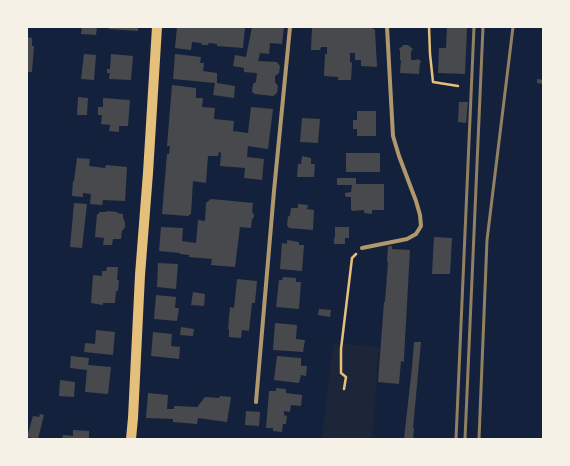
<svg xmlns="http://www.w3.org/2000/svg" width="570" height="466" font-family="Overpass,sans-serif">
	<rect width="100%" height="100%" fill="#14213d"/>
	<polygon fill="#1d2539" points="345,344 379,347 372,439 322,439 333,345"/>
	<g fill="#48494c">
		<polygon points="82,27 97,27 96,35 81,34"/>
		<polygon points="108,27 138,27 138,31 109,29"/>
		<polygon points="177,27 245,27 243,48 217,46 217,44 209,43 208,45 202,45 201,43 192,42 191,50 175,48"/>
		<polygon points="252,27 284,27 282,44 270,43 269,54 260,53 258,61 277,62 280,66 279,73 275,76 275,82 278,86 277,93 273,96 255,94 252,92 253,84 256,82 257,73 244,72 244,68 233,66 235,55 246,57"/>
		<polygon points="312,27 371,27 375,30 377,67 361,66 361,60 355,60 355,53 350,53 350,62 352,63 351,80 338,80 338,77 324,76 325,54 327,54 327,47 321,47 320,50 311,50"/>
		<polygon points="447,27 467,27 465,74 438,73 439,48 446,48"/>
		<polygon points="27,37 32,38 32,46 34,46 32,72 27,72"/>
		<polygon points="403,45 408,45 413,49 411,51 411,60 416,60 418,59 421,61 420,63 419,74 400,73 401,60 400,60 400,51 399,48 402,47"/>
		<polygon points="84,54 96,55 94,80 81,79"/>
		<polygon points="111,54 133,56 131,80 109,79 110,73 107,73 107,69 110,69"/>
		<polygon points="175,54 201,57 200,63 204,63 203,71 217,73 217,83 235,86 234,98 213,95 215,83 173,79"/>
		<polygon points="537,79 543,80 543,84 537,83"/>
		<polygon points="172,85 196,88 196,98 203,98 202,107 215,108 214,119 234,121 233,131 248,133 251,107 273,109 268,149 248,146 247,157 264,159 262,180 244,178 245,168 220,166 221,153 219,152 218,156 208,156 206,183 193,181 191,214 188,216 162,214 167,154 169,154 170,146 167,146"/>
		<polygon points="78,97 88,98 87,115 77,115"/>
		<polygon points="103,98 130,100 128,126 119,126 119,132 109,131 110,125 101,124 102,115 98,115 98,107 103,107"/>
		<polygon points="459,102 468,102 466,123 458,122"/>
		<polygon points="357,111 376,111 376,136 357,136 357,129 353,129 353,120 357,120"/>
		<polygon points="302,118 320,119 318,143 300,142"/>
		<rect x="346" y="153" width="34" height="19"/>
		<polygon points="302,156 311,158 311,164 315,164 314,177 297,177 298,164 301,164"/>
		<polygon points="77,158 90,159 89,166 105,168 106,165 127,167 125,201 103,200 102,205 90,204 91,194 83,193 83,197 72,196 73,181 74,181"/>
		<polygon points="337,178 356,178 356,184 384,184 384,210 372,210 372,214 364,213 364,210 352,211 352,210 351,210 351,197 346,197 345,195 345,193 351,192 352,185 337,185"/>
		<polygon points="211,199 253,203 252,212 254,214 254,217 252,219 251,228 240,227 235,267 211,265 212,259 189,257 189,255 180,254 180,253 159,251 161,227 183,228 182,241 196,243 198,220 205,221 206,203"/>
		<polygon points="74,203 87,204 82,248 70,247"/>
		<polygon points="298,204 308,205 307,209 314,210 313,230 289,228 287,225 288,217 290,215 291,208 298,208"/>
		<polygon points="107,211 117,212 117,213 123,214 123,219 124,219 125,223 125,227 123,230 122,230 121,239 113,239 112,245 103,245 104,238 95,237 97,214 99,214 99,212 106,212"/>
		<polygon points="335,227 349,227 349,238 345,238 345,244 334,244 334,238 335,238"/>
		<polygon points="434,237 452,238 450,274 432,274"/>
		<polygon points="287,240 299,242 299,245 304,245 302,271 280,269 282,243 287,244"/>
		<polygon points="388,246 392,246 392,249 410,250 404,358 404,362 401,361 399,384 378,382 384,302 385,302 388,262 387,261"/>
		<polygon points="158,263 178,264 176,289 157,287"/>
		<polygon points="107,267 118,267 117,280 119,280 118,291 116,291 115,303 103,303 103,305 91,303 93,275 102,276 102,271 106,271"/>
		<polygon points="283,277 296,278 296,282 301,282 299,309 276,307 279,280 282,280"/>
		<polygon points="237,279 257,281 255,303 252,303 249,331 242,330 241,338 229,337 229,329 228,329 230,307 234,308"/>
		<polygon points="193,292 205,294 204,306 191,305"/>
		<polygon points="156,295 176,297 175,308 179,308 177,321 154,319"/>
		<polygon points="319,309 331,310 330,317 318,315"/>
		<polygon points="275,323 297,325 296,339 305,340 303,352 273,350"/>
		<polygon points="181,327 194,329 193,336 180,335"/>
		<polygon points="96,330 115,332 113,355 84,352 85,343 95,344"/>
		<polygon points="153,332 172,334 171,346 180,347 179,359 151,356"/>
		<polygon points="414,342 421,342 413,428 414,428 413,439 404,439 412,367"/>
		<polygon points="71,356 89,358 88,365 111,367 108,394 85,392 87,370 70,368"/>
		<polygon points="277,356 301,358 301,366 307,366 306,376 301,375 299,383 274,380"/>
		<polygon points="60,380 75,382 74,397 59,396"/>
		<polygon points="276,388 286,389 286,393 302,395 301,406 291,405 290,412 284,411 284,415 287,416 286,424 283,424 282,432 273,431 273,428 266,428 269,391 276,391"/>
		<polygon points="148,393 168,395 167,409 174,409 174,406 198,407 198,406 205,397 219,398 220,396 231,397 227,422 198,418 197,424 173,422 173,419 146,418"/>
		<polygon points="246,411 260,412 259,426 245,425"/>
		<polygon points="40,414 44,415 38,439 27,437 33,416 39,417"/>
		<polygon points="73,430 89,431 89,439 62,439 63,435 73,436"/>
	</g>
	<g fill="none" stroke-linecap="round" stroke-linejoin="round">
		<g stroke="#e5c07b" stroke-width="2.5">
			<polyline points="429,27 430,54 433,82 458,86"/>
			<polyline points="344,389 346,377 341,373 341,349 352,258 356,254"/>
		</g>
		<g stroke="#b1986c" stroke-width="4">
			<polyline points="362,248 407,239 416,234 421,226 420,215 416,201 399,156 393,136 387,27"/>
			<polyline points="256,402 274,191 290,27"/>
		</g>
		<polyline stroke="#e5c07b" stroke-width="10" points="131,439 133,418 140,275 148,173 157,27"/>
		<g stroke="#918062" stroke-width="3">
			<polyline points="456,439 474,27"/>
			<polyline points="465,439 483,27"/>
			<polyline points="479,439 487,240 513,27"/>
		</g>
	</g>
	<rect width="570" height="466" fill="none" stroke="#f6f1e7" stroke-width="56"/>
</svg>
